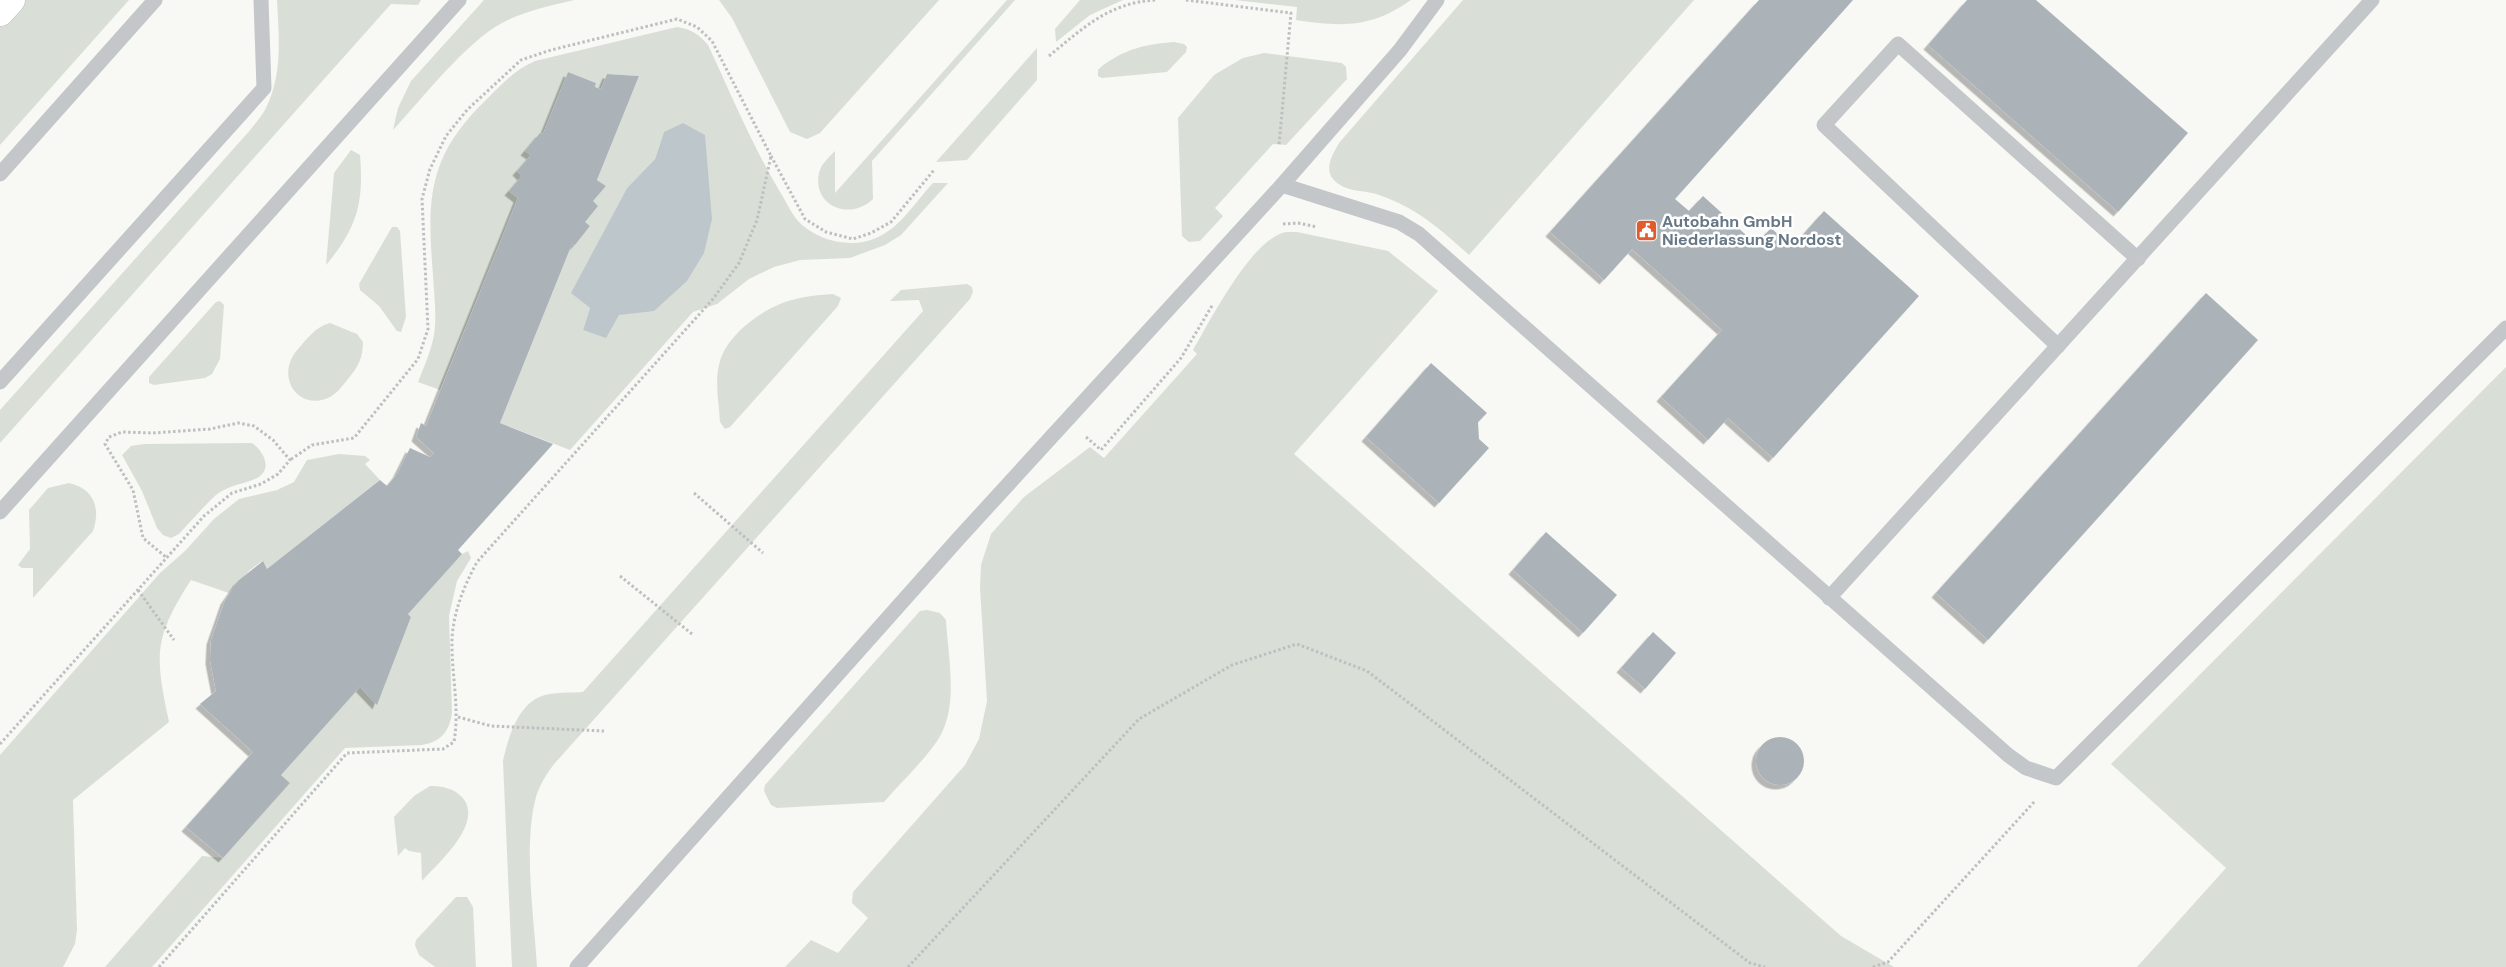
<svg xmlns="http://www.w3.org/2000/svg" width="2506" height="967" font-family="'DM Sans',sans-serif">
	<defs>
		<filter id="shadow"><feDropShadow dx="-4.5" dy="4.5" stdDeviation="0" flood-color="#0004"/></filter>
	</defs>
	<rect width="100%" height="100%" fill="#f8f8f5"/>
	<g fill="#d9dfd6" fill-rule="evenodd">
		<polygon points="0,0 129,0 0,145"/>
		<path d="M277,0h144l-3,5 -27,-1 -391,439v-33l228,-255c12,-14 27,-29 37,-45 18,-35 14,-72 12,-110z"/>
		<path d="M484,0h90c-24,6 -50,11 -72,23 -36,19 -80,76 -109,107l5,-22 13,-27z"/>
		<polygon points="719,0 939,0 820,133 807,139 790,132 732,18"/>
		<path d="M1007,0h8l-143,161 1,38c-24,23 -61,6 -54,-26 2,-9 10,-16 16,-22v42z"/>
		<polygon points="1080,0 1123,0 1090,15 1056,42 1055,29"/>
		<path d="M1235,0h176c-40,28 -68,27 -115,20l1,-13z"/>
		<path d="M1463,0h231l-225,255c-30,-27 -53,-48 -93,-61 -14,-4 -32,-2 -43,-15 -9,-11 0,-25 6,-36z"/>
		<path d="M677,27c14,2 22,7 31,18 23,49 44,100 72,147 6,9 11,21 18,29 19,20 53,28 78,17 23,-9 40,-37 57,-55h15l-47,52 -16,10 -35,13 -50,2 -26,7 -25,12 -32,25 -24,8 -123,138 -70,-27 72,-179 3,1 15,-19 -5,-4 8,-21 13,-15 -9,-6 42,-104 -32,-2 -6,15 -6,-2 1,-4 -28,-11 -25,62 -3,-1 -9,22 -14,16 5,5 -4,22 -78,192 -22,-8c6,-15 13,-31 16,-47 3,-20 0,-40 -1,-60 -6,-75 -6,-118 52,-174 16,-16 29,-31 50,-40zM664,132l-58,205 -23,-7 7,-22 -18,-15 55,-105 28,-29z"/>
		<path d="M1174,42l10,2 3,3 -1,5 -19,20 -65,6 -4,-2v-6l4,-4c23,-17 44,-22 72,-24z"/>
		<polygon points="1037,48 1037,80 967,160 936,162"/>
		<polygon points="1264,53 1342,63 1346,67 1347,79 1286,145 1273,144 1215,208 1223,216 1200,241 1189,242 1182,236 1178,118 1214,75 1243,58"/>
		<path d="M351,150l9,5c4,48 -3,73 -34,110l8,-92z"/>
		<polygon points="392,227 397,227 400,231 406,317 401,332 397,331 379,306 360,290 359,284"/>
		<path d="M1286,232h11l91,19 50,40 -144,163 547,482 53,31h-1109l26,-27 27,13 30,-35 -16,-15 1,-11 112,-127 14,-26 8,-38 -7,-113 1,-23 10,-31 33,-37 66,-50 14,11 93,-104 -4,-4c17,-29 59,-112 93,-118z"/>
		<path d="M967,284l5,3 1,5 -3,7 -415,464c-8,10 -15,21 -19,34 -13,48 -2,119 1,170h-25l-9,-206c5,-23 15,-59 42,-66 12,-3 26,-2 38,-3l340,-381 -4,-11 -29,1 11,-11z"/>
		<path d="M833,294l8,4 -3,8 -108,121 -5,2 -5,-7c-1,-19 -6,-42 0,-61 7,-25 38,-48 60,-57 17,-7 36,-9 53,-10z"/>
		<polygon points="220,301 224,305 220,359 212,374 205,378 154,385 149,383 149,377 216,302"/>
		<path d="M330,323l27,11 6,8c0,16 -5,25 -15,37 -5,6 -12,16 -20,19 -30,13 -54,-22 -30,-49 10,-11 17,-22 32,-26z"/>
		<polygon points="2506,367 2506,967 2137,967 2226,868 2111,764"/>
		<path d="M252,443c12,8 22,28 3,36 -14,6 -27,6 -39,16 -13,12 -25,26 -37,39l-8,4 -8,-3 -6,-7 -15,-37 -20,-36 9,-9 13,-2z"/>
		<path d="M339,454l26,2 5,4 -5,4 15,16 -113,89 -5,-8 -12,9 -21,23 -38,-13c-38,59 -36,75 -22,142l-96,78 4,130 -2,14 -12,23h-63v-212l160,-182 25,-22 29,-32 25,-20 38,-9 17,-8 13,-22z"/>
		<path d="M69,483c25,6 32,25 24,48l-60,67v-30h-11l-4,-3 12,-16 -1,-39 19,-22z"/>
		<path d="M468,551l3,7 -14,23 -8,35 3,96c-2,19 -11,30 -30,33l-77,3 -193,219h-47l97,-111 21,2 67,-75 -9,-8 79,-88 17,17 34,-87 -3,-3 54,-60z"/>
		<path d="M927,610l13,3 6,7c2,36 13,86 -7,118 -13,21 -39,45 -55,64l-107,6 -6,-3 -7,-14 1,-6 155,-174z"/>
		<path d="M430,786c12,0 23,2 32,11 23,26 -24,66 -40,84l-1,-28 -12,-2 -4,-3 -7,8 -4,-39 20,-21z"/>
		<polygon points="456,897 467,897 473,907 476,967 435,967 419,955 415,945 416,940"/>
	</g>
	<polygon fill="#bdc7cb" points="683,123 705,135 712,219 704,253 687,281 654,311 619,315 606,338 583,330 590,308 571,293 627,188 655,159 664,132"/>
	<g fill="#abb3b9" filter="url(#shadow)">
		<polygon points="1759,0 1853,0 1675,199 1689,211 1703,196 1756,244 1771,228 1792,247 1824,211 1919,296 1773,458 1728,418 1708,440 1661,397 1722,330 1632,249 1604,280 1550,232"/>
		<polygon points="1967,0 2036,0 2188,133 2118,212 1928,45"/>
		<polygon points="568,72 596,83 595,87 601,89 607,74 639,76 597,180 606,186 593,201 598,206 585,222 590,226 575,245 572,244 500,423 553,444 458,550 462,554 408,614 411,617 377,705 360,687 281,775 290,783 223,858 186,827 253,752 200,704 216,691 210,660 211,640 225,600 238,581 263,561 267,569 380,480 387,486 397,474 410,448 430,457 434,453 416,437 421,423 426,426 518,198 509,191 522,176 517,171 531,155 525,151 540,133 543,134"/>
		<polygon points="2206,293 2258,340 1988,640 1936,593"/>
		<polygon points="1431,363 1487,413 1478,422 1479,439 1489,448 1439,503 1366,437"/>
		<polygon points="1546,532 1617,595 1583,633 1513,570"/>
		<polygon points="1653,632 1676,653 1645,689 1621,668"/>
		<circle cx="1780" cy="761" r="24"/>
	</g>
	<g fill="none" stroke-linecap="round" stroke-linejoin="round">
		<defs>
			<polyline id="motorway" points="0,12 11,0"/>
		</defs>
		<use href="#motorway" stroke="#b6b9bc" stroke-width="29"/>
		<g stroke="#bdbfc1" stroke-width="3" stroke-dasharray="2.5 2.5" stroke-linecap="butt">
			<polyline points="1186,0 1291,13 1279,145"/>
			<path d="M1049,56c34,-28 61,-54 107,-56"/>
			<polyline points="771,156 805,219 826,232 853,239 871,233 891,222 934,170"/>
			<polyline points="1283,224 1298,223 1317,227"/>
			<polyline points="1086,437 1101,450 1181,358 1213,304"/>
			<polyline points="694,493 763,553"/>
			<polyline points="620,576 692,634"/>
			<polyline points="138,590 174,640"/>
			<polyline points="458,717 491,726 604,731"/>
			<polyline points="0,744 204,516 232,493 261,484 278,474 290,460 273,440 254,426 238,423 210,429 153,433 122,432 109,437 105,444 133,490 143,538 167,558"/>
			<path d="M159,967l188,-214 96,-4 11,-7c6,-35 -3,-69 -2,-104 2,-28 12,-52 25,-76l236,-263 26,-36 18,-43 14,-64 -59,-115 -15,-14 -20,-8 -126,31 -30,10 -54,50 -21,26 -16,33 -8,30 6,130 -10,30 -64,79 -42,7 -22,15"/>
			<polyline points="908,967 1139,719 1232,665 1297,644 1367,671 1750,963 1765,967"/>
			<polyline points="1873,967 1888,962 2035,801"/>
		</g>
		<g stroke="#c3c7ca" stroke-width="15">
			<polyline points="0,174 155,0"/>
			<polyline points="1282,185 1399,222 1419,234 2008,755 2026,768 2056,778 2506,328"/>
			<polyline points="2058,346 1824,125 1898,44 2138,259"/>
			<polyline points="0,382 264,88 261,0"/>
			<polyline points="0,512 459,0"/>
			<polyline points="1829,598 2372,0"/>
			<polyline points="577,967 959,538 1282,185 1400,50 1437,0"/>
		</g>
		<use href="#motorway" stroke="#fff" stroke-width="28"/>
	</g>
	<defs>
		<symbol id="civic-square" viewBox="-11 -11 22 22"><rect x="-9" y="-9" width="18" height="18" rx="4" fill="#e05c2c" stroke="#fff"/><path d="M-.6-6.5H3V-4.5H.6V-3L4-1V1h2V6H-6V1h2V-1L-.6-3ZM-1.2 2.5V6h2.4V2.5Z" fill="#fff"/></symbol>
	</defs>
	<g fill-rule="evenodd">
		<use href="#civic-square" x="1634" y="218" width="25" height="25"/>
	</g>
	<g text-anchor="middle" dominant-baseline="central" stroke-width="5" stroke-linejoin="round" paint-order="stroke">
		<g font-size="16" font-weight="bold" fill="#677785" stroke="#fff" text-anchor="start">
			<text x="1662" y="221">Autobahn GmbH<tspan x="1662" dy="18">Niederlassung Nordost</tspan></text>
		</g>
	</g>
</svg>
